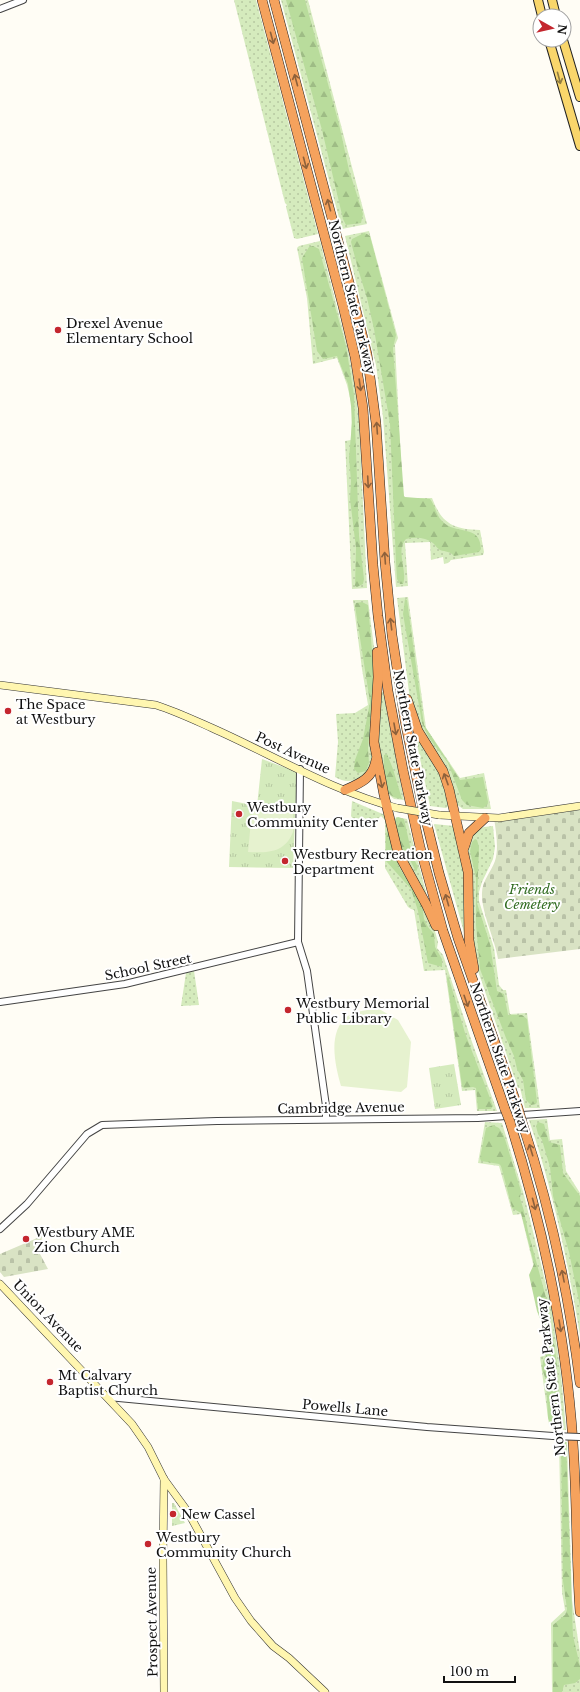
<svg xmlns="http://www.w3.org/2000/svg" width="580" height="1692" font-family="'Libre Baskerville',serif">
	<defs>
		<pattern id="grass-dots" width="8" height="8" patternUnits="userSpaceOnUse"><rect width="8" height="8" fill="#d5ebbd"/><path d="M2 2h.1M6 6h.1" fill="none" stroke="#b6c8a1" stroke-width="1.8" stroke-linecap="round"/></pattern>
		<pattern id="forest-firs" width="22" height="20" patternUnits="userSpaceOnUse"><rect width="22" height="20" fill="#b9dc9c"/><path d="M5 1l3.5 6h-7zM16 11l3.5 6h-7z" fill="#9ebc85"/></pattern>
		<pattern id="cemetery-stones" width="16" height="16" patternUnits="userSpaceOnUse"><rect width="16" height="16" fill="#d9e3c4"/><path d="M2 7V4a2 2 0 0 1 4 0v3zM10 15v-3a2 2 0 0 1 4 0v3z" fill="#b9c2a7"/></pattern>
		<pattern id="park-tufts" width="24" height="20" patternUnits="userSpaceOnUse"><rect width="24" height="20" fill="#d5ebbd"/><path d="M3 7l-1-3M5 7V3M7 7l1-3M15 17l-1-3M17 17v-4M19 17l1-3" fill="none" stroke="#b6c8a1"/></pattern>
	</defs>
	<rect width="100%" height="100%" fill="#fffdf5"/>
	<g fill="url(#grass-dots)">
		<polygon points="234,0 256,0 318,234 297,239 294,238 286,207 287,205 285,203"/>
		<polygon points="281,0 308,0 367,224 342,229"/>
		<path d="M369,231l29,107 -3,7 8,153h29c10,26 21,31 48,32l4,22 -1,3 -32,5 -3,3 -4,1 -1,-7 -12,3 -1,-18 -25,1 3,43 -12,1 -13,-170 -7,-52 -31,-129z"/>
		<polygon points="320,241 348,350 355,387 359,420 367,588 352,589 345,441 351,440 352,406 347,385 337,358 313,364 307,298 297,248 299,246"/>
		<polygon points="408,597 426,728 460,778 484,773 491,809 463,809 456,804 449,775 420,729 410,700 397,598"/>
		<path d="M353,600h15l8,63 -2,92 -4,17c-12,8 -22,13 -35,5l3,-35 -2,-28 19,-1 13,-8 -6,-36z"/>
		<polygon points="380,692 383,692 404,800 394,799 388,794 377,746"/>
		<polygon points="414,730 442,773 450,805 446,808 430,806"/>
		<polygon points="352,801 385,815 433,924 438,942 437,948 443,955 472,1042 497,1111 477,1111 475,1090 462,1091 445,970 424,971 414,910 411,909 408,907 385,868 385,820 381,816 377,820 353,819 351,816"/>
		<path d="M396,817l11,2 21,81c-10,-18 -38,-63 -32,-83z"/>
		<polygon points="434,824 454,826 464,856 465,936"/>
		<polygon points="493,826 495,847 493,859 482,882 479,892 479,901 494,948 499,985 503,990 506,990 510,1014 527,1013 540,1108 525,1108 520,1088 518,1088 479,974 473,943 472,879 468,849 473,833 484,827"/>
		<polygon points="194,971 199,1005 181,1006 186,973"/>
		<path d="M547,1119l3,21 12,-1 4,32 14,22v142c-12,-73 -27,-145 -51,-215z"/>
		<polygon points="485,1122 502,1123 524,1195 551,1305 561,1375 566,1430 555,1429 549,1425 540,1357 545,1355 541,1324 542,1301 521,1214 513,1215 499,1166 478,1163"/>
		<polygon points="559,1441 567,1442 572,1600 580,1653 580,1692 552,1692 551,1623 565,1610 562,1592"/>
	</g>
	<g fill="url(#forest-firs)">
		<polygon points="286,0 305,0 339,124 349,170 363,214 361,223 346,225 343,219 322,130"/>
		<path d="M364,233l3,1 3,2 26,99 -3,13 11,148 1,1 25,2c5,6 6,16 12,22 14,15 38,2 39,28l-2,3 -25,4c-4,-5 -8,-4 -14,-6 -3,-2 -4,-4 -7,-7 -8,-6 -18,-6 -27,-4 -11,11 2,32 -3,45h-3l-3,-5 -1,-17 -6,-138 -16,-95 -7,-31 -9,-29 -7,-27 1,-3z"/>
		<polygon points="313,246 319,249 346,346 354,395 359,536 364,579 363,584 357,587 355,586 356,548 350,499 351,481 349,458 352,423 351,406 348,384 337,356 323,359 317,351 302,258 309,247"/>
		<polygon points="405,599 407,600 424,725 460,780 483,777 488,802 487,805 483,808 467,805 462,800 448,763 429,738 422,723 403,614"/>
		<polygon points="362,602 368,605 374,673 368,748 369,763 366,771 358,773 354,769 355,760 363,739 370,702 355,606 356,603"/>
		<path d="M387,754l6,15 9,30c-3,-1 -7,-1 -10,-3 -10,-6 -8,-31 -8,-41z"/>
		<polygon points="398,817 404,819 412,855 418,867 416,872 408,856 398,843 395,819"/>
		<polygon points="388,831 399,867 422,904 424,919 428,927 434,934 435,947 442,959 442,967 428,963 418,911 411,889 386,861 386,833"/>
		<polygon points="475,839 477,840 479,847 477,903 490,944 497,991 504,994 508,1015 522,1015 527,1019 537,1102 536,1104 531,1105 526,1100 523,1080 517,1069 514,1056 506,1038 480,969 476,925 476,878 470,851 472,842"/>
		<polygon points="448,975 465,1033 493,1106 491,1109 478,1109 476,1088 473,1087 464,1088 462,1086 447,979"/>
		<polygon points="538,1122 544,1124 549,1142 560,1145 563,1173 580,1196 580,1306 569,1252 553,1196 550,1167 542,1140 538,1134 536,1126"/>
		<polygon points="493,1125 499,1128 504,1136 521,1191 520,1198 524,1211 528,1231 548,1305 557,1364 556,1382 564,1425 561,1428 551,1425 548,1418 546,1380 542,1369 543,1361 546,1356 542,1324 537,1311 529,1275 534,1264 521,1213 512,1208 501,1166 499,1164 481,1161 480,1158 486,1128"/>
		<polygon points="561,1441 566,1442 573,1636 580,1666 580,1679 575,1683 564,1685 562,1692 553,1692 553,1625 566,1614 567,1609 563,1581"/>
	</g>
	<g fill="url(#cemetery-stones)">
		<path d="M580,806v143l-82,10c-3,-20 -17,-47 -16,-66 0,-12 9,-21 13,-32 4,-13 1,-29 -1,-43z"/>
		<polygon points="42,1236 40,1254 48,1269 4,1277 0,1272 0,1254"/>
	</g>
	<g fill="url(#park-tufts)">
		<polygon points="262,759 297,772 293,868 229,867 232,801 257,806"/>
		<polygon points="454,1064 461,1105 435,1109 429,1068"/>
		<polygon points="172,1503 174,1503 185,1523 172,1526"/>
	</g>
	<g fill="#e6f2cf">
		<path d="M256,808l37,5c0,6 1,14 0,19 -8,21 -26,21 -45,20l4,-42z"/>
		<path d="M379,1009l19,11 13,22 -4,45 -6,5 -60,-6c-6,-21 -14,-55 7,-70 8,-6 22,-6 31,-7z"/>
	</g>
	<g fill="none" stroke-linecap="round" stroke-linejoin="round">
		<defs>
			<g id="tertiary">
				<polyline points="0,9 23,0"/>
				<polyline points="300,769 298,942 307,971 326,1106 326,1119"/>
				<polyline points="0,1002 125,984 298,942"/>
				<polyline points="0,1229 27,1204 87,1134 102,1125 217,1121 478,1118 580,1111"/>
				<polyline points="108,1397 427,1427 553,1436"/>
			</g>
			<g id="secondary">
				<path d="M0,685l156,20c19,6 38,15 56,23 61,27 120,63 185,80"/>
				<polyline points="439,815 499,818 580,806"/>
				<polyline points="0,1284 132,1424 148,1447 164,1479 188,1512 235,1598 251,1621 273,1646 289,1658 325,1692"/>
				<polyline points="164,1692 163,1556 164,1479"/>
			</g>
			<g id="primary">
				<polyline points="538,0 542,16"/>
				<polyline points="552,0 556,16"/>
				<polyline points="549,40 580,146"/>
				<polyline points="563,40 580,97"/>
			</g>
			<g id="motorway">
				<polyline points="262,0 343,306 355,357 363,408 373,565 378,616 388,691 403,770 420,847 443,931 505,1109"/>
				<polyline points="274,0 350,286 367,354 376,423 385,562 392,635 405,721 422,804 439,873 458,938 518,1108"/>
				<polyline points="377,652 378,677 374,742 384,795 398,853 426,904 436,926"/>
				<polyline points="407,699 418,731 443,771 449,789 468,872 469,940 474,969"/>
				<path d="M345,790c16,-7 28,-12 31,-30"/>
				<polyline points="464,848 469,833 485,818"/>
				<path d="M510,1122c33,105 56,211 63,321 4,56 3,113 7,169"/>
				<path d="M522,1122c28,85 47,172 58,261"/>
			</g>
		</defs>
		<use href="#tertiary" stroke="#444" stroke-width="8"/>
		<use href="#secondary" stroke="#333" stroke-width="8"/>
		<use href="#primary" stroke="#222" stroke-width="10"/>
		<use href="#motorway" stroke="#222" stroke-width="10"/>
		<use href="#tertiary" stroke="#fff" stroke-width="6"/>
		<use href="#secondary" stroke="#fff6b0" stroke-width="7"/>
		<use href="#primary" stroke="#f9d66b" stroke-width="8"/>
		<use href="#motorway" stroke="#f5a25d" stroke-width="9"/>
		<defs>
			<polyline id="tertiary-bridge" points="553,1436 580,1437"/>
			<polyline id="secondary-bridge" points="397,808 439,815"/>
			<g id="motorway-bridge">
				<polyline points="518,1108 522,1122"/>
				<polyline points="505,1109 510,1122"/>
			</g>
		</defs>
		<use href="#tertiary-bridge" stroke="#444" stroke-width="8" stroke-linecap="butt"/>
		<use href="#secondary-bridge" stroke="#333" stroke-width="8" stroke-linecap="butt"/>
		<use href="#motorway-bridge" stroke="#222" stroke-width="10" stroke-linecap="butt"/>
		<use href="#tertiary-bridge" stroke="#fff" stroke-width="6"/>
		<use href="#secondary-bridge" stroke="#fff6b0" stroke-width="7"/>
		<use href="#motorway-bridge" stroke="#f5a25d" stroke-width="9"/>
	</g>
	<defs><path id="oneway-shaft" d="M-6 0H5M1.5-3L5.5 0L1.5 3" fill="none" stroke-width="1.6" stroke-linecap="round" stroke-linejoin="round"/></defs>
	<g stroke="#8e613b">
		<use href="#oneway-shaft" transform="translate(272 38) rotate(75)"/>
		<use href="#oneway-shaft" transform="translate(296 80) rotate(-105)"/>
		<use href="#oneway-shaft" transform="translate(305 163) rotate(75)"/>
		<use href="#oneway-shaft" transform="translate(329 205) rotate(-105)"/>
		<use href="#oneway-shaft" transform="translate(360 385) rotate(82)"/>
		<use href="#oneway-shaft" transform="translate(377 428) rotate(-94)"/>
		<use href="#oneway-shaft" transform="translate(368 482) rotate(87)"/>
		<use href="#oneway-shaft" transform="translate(385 558) rotate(-94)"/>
		<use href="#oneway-shaft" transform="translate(391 624) rotate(-97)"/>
		<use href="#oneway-shaft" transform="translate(395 729) rotate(80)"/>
		<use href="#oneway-shaft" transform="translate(446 779) rotate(-110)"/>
		<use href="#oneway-shaft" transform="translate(381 782) rotate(78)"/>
		<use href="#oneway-shaft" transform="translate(447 900) rotate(-106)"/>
		<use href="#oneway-shaft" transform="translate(466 1001) rotate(71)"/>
		<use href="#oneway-shaft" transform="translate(531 1150) rotate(-107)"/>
		<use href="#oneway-shaft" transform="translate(534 1204) rotate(75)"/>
		<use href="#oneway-shaft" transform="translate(563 1276) rotate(-101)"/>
		<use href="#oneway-shaft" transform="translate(560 1326) rotate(81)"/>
	</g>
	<use stroke="#917d42" href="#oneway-shaft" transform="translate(559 78) rotate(75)"/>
	<g fill="#c4262e" stroke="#fff" stroke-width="1.5">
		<circle cx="58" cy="330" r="4"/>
		<circle cx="8" cy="711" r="4"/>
		<circle cx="239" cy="814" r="4"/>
		<circle cx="285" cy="861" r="4"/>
		<circle cx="288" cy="1010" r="4"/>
		<circle cx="26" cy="1239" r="4"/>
		<circle cx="50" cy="1382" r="4"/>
		<circle cx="173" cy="1514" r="4"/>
		<circle cx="148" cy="1544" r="4"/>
	</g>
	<g text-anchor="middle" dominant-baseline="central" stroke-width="4" stroke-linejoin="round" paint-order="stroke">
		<g font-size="13" fill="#111" stroke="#fff">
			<text transform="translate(352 297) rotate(76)">Northern State Parkway</text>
			<text transform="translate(413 748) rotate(79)">Northern State Parkway</text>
			<text transform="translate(293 753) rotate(25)">Post Avenue</text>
			<text transform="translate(148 967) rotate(-12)">School Street</text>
			<text transform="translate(500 1058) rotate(71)">Northern State Parkway</text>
			<text transform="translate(341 1108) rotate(-1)">Cambridge Avenue</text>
			<text transform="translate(48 1316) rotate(46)">Union Avenue</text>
			<text transform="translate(551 1377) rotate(-97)">Northern State Parkway</text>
			<text transform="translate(345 1408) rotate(5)">Powells Lane</text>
			<text transform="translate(152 1622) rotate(-91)">Prospect Avenue</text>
		</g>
		<g font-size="13" fill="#111" stroke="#fff" text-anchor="start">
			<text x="66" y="323">Drexel Avenue<tspan x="66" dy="15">Elementary School</tspan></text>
			<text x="16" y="704">The Space<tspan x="16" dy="15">at Westbury</tspan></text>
			<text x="247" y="807">Westbury<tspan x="247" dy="15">Community Center</tspan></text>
			<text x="293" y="854">Westbury Recreation<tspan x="293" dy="15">Department</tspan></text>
			<text x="296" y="1003">Westbury Memorial<tspan x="296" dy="15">Public Library</tspan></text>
			<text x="34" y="1232">Westbury AME<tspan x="34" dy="15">Zion Church</tspan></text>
			<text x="58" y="1375">Mt Calvary<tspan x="58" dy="15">Baptist Church</tspan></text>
			<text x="181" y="1514">New Cassel</text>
			<text x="156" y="1537">Westbury<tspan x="156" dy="15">Community Church</tspan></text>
		</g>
		<g font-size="13" font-style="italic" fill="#2f6b1f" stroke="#fff">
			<text x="532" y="889">Friends<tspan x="532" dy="15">Cemetery</tspan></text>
		</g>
	</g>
	<g transform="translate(552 28) rotate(98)"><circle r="19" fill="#ffffff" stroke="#a0a0a0"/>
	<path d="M0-3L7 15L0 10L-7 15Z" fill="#c4262e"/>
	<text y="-6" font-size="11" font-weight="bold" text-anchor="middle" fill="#111111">N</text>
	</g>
	<path d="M444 1676v6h71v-6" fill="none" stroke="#111111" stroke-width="2"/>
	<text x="450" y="1676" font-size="12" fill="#111111" stroke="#ffffff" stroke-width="3" paint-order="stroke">100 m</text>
</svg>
